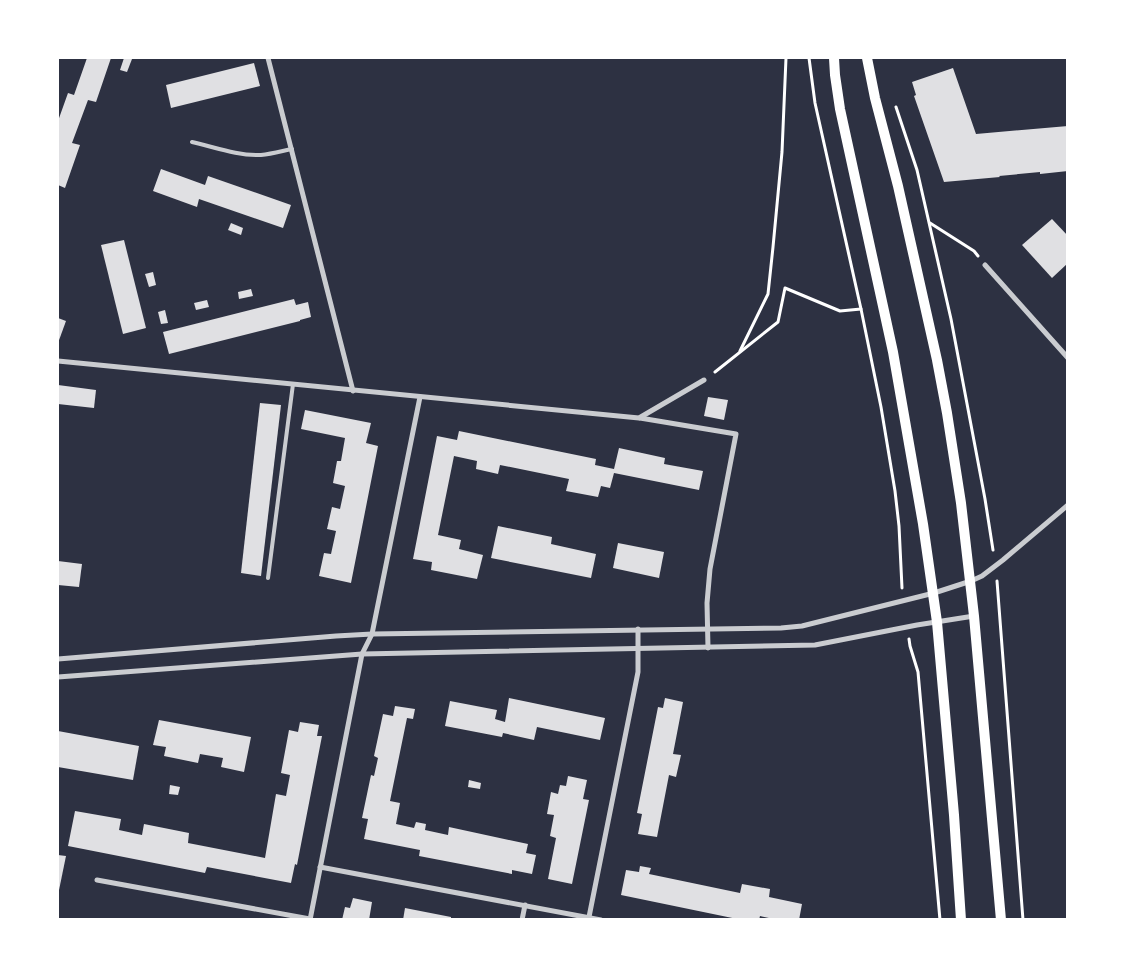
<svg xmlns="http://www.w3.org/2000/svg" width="1125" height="977" font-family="'PT Sans Narrow',sans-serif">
	<rect width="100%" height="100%" fill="#2d3142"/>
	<g fill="#e0e0e3">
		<polygon points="87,58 111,58 96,102 88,100 72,143 80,145 65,188 58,185 58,142 59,138 58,138 58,121 68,93 74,95"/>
		<polygon points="124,58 132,59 127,72 120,70"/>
		<polygon points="254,63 260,86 171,108 166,85"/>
		<polygon points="953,68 976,134 1068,126 1068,171 1040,174 1040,172 999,176 1000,177 944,182 914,96 916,95 912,82"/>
		<polygon points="161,169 205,185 208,176 291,205 283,228 199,199 197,207 153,191"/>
		<polygon points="1052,219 1068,236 1068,263 1052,278 1022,245"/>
		<polygon points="231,223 243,228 241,235 228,230"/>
		<polygon points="124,240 146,328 123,334 101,245"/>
		<polygon points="153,272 156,285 149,287 145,274"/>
		<polygon points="251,289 253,296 239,299 238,292"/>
		<polygon points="294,299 296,305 308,302 311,317 300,320 300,321 169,354 163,332"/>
		<polygon points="207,300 209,307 196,310 194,303"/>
		<polygon points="165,310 168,323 161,324 158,312"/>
		<polygon points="58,318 66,321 58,343"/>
		<polygon points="58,385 96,390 94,408 58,404"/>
		<polygon points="708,397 728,400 724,420 704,416"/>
		<polygon points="260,403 281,405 261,576 241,573"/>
		<polygon points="305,410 371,423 366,443 378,446 351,583 319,576 324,553 331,554 336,531 327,529 332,507 340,509 345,486 333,483 337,461 341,461 345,438 301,429"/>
		<polygon points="459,431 596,459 595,465 614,469 619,448 665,458 664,464 703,471 699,490 614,473 610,488 601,486 598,497 566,491 569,479 500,465 498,474 476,469 477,461 454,456 438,535 461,540 459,549 483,555 477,579 431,570 432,562 413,559 437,436 457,440"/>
		<polygon points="498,526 552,537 551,544 596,554 591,578 491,558"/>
		<polygon points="618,543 664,552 659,578 613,568"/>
		<polygon points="58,561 82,564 79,587 58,585"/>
		<polygon points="509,698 605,718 600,740 537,727 534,740 503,733 502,737 445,726 450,701 497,710 495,719 505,722"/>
		<polygon points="665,698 683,702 673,754 681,755 676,777 669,775 657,837 638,834 642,814 637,813 658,707 663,708"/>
		<polygon points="395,706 415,709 413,719 407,718 390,801 400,803 396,824 414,828 416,822 426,824 425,830 448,835 449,827 528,844 526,853 536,855 532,874 512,870 512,874 419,856 420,850 364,839 368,819 362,818 371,775 374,776 378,758 374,756 383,714 393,716"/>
		<polygon points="159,720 251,737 244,772 221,767 223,758 200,754 198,763 164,756 166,747 153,745"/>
		<polygon points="300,722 319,725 317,736 322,736 297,865 295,864 291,883 207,867 205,873 68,846 75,811 121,819 119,830 142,835 144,824 189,833 188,843 265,858 276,794 286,796 290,775 281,773 289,730 298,732"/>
		<polygon points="58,731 139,746 133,780 58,767"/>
		<polygon points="568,776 587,780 583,799 589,800 572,884 548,879 556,838 550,836 554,815 547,814 551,792 558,794 560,785 566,786"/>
		<polygon points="469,780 481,783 480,789 468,787"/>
		<polygon points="170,785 180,787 178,795 169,794"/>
		<polygon points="58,855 66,856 58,895"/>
		<polygon points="640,866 651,868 649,874 740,893 742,884 770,889 769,897 802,904 799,920 778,920 760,916 759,920 742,920 621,895 626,870 639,872"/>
		<polygon points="353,898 372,902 369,920 342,920 345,907 350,908"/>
		<polygon points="405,908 451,917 451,920 403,920"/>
	</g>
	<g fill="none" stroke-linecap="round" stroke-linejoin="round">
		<g stroke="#fff" stroke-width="3">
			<polyline points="809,58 815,103 861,309 881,407 895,491 899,526 902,588"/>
			<polyline points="896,107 917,170 951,319 985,499 993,550"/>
			<polyline points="930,223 974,251 978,256"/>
			<polyline points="740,351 768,294 773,247 782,152 786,58"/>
			<polyline points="715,372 778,322 785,288 840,311 861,309"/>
			<polyline points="997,581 1023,920"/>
			<polyline points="909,639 910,646 918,672 940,920"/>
		</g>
		<g stroke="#caccd0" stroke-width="4">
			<path d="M192,142c22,5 46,14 69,13 11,-1 21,-4 31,-6"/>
			<polyline points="268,578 293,384"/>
		</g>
		<g stroke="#caccd0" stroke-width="5">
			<polyline points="268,58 353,391"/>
			<polyline points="985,265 1068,358"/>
			<polyline points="58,361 639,418 704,380"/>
			<polyline points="640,418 736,434 710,569 707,603 708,648"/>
			<polyline points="58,659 336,636 372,634 781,628 802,626 934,593 971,581 982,576 1003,560 1068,505"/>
			<polyline points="58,677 362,654 815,645 917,625 974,616"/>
			<polyline points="320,867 601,920"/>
			<polyline points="97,880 310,919"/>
			<polyline points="589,917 638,672 638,629"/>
			<polyline points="310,920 362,654 372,634 420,397"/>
			<polyline points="522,920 525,905"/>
		</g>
		<g stroke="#fff" stroke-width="10">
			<polyline points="834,58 835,75 840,109 893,352 923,524 937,622 954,815 961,920"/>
			<polyline points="867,58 875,98 898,186 937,360 947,413 961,503 974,616 1001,920"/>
		</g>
	</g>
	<rect width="1125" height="977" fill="none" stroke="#ffffff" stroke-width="118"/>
</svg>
